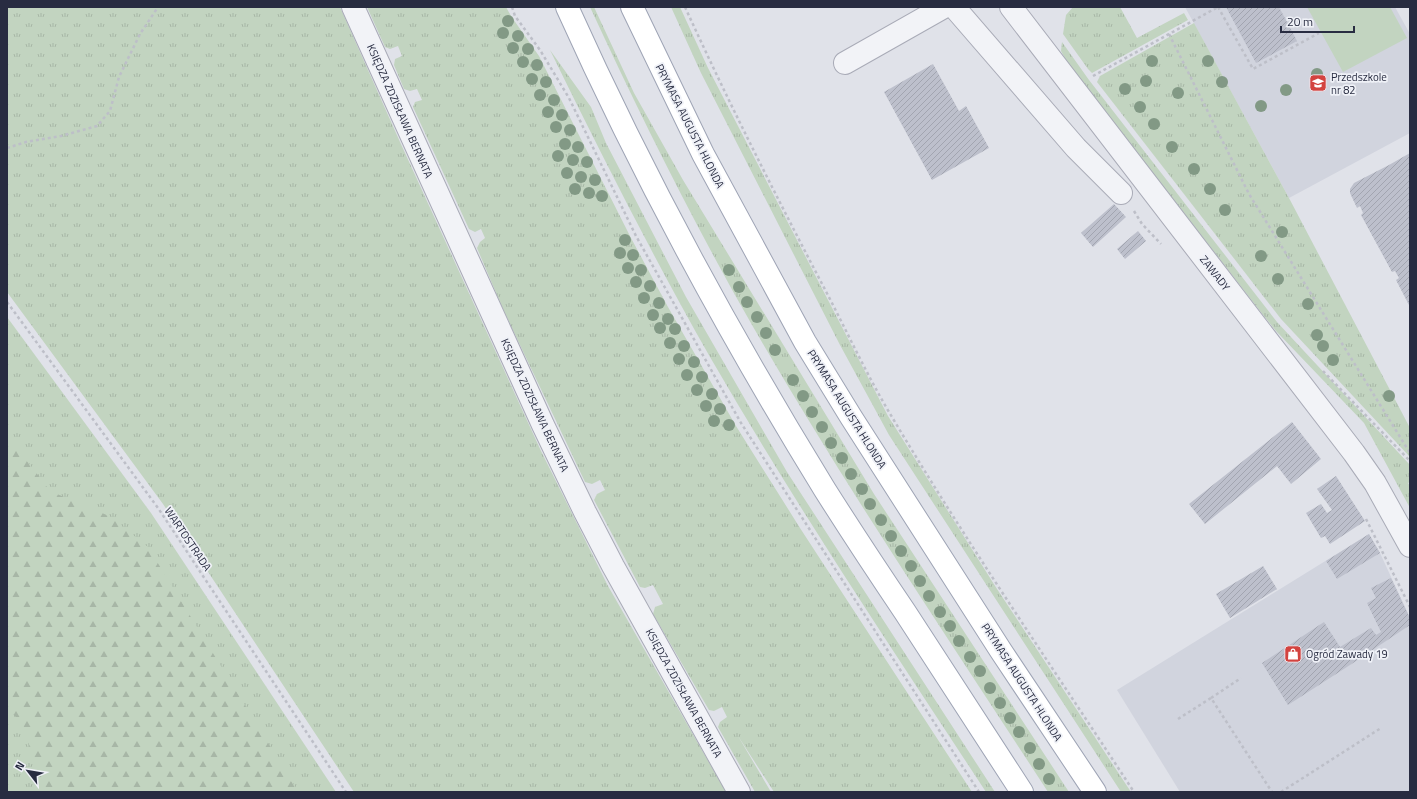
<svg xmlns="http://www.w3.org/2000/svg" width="1417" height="799" font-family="'Titillium Web',sans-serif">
	<defs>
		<pattern id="grass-tufts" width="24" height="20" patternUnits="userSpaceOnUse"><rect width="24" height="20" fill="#c2d4c0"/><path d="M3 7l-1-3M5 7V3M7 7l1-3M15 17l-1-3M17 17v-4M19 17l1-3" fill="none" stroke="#a7b6a6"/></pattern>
		<pattern id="forest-firs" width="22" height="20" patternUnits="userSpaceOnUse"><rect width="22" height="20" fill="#c2d4c0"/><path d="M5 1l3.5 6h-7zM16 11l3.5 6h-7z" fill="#a7b6a6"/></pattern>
		<pattern id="building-hatch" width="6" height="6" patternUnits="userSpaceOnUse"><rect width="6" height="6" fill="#bdc0cc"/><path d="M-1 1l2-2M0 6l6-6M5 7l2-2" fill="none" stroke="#a2a5b0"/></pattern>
	</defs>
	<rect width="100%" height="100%" fill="#e0e2e9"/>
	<g fill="#d1d4de">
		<polygon points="1185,7 1395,7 1410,34 1410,133 1289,198"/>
		<polygon points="1369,534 1380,553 1410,618 1410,792 1180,792 1117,690"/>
	</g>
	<g fill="url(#grass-tufts)">
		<polygon points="7,7 340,7 400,142 541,451 608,586 726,792 354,792 163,504 7,292"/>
		<polygon points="367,7 506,7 511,16 539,56 631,238 668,307 736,426 800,528 972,792 774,792 738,736 771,792 755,792 718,727 720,722 727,717 722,707 714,711 709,710 653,614 655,607 663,604 653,585 645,588 640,587 594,500 597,494 605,490 600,480 592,484 585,482 502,307 477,248 480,242 485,238 481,229 475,232 469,229 413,107 415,102 422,100 417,89 410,91 404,89 394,65 395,59 402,56 398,46 390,49 385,47"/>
		<path d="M590,7h4l40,86 49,87 191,314 195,298h-21c-100,-154 -204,-307 -296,-467 -59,-103 -112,-210 -162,-318z"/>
		<polygon points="671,7 680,7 708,68 888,416 997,589 1131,792 1121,792 889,435 840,345 701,73"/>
		<polygon points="1073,7 1120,7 1137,38 1184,13 1188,20 1092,73 1088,69 1063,34 1066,15"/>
		<polygon points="1194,23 1289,198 1410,428 1410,457 1281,319 1097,82 1100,76"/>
		<polygon points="1062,42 1089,80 1277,322 1410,465 1410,482 1408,483 1410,486 1410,508 1364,423 1276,331 1263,315 1067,62 1061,51"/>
		<path d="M550,50l41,57 15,36 80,154 101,175 208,320h-9c-94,-143 -190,-286 -276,-435 -57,-100 -109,-203 -160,-307z"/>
		<polygon points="7,317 151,513 336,792 7,792"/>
	</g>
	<polygon fill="url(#forest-firs)" points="7,435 50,491 109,516 148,547 298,792 43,792 23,725 7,707"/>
	<polygon fill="#c2d4c0" points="1307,7 1390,7 1407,38 1343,72"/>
	<g fill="url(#building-hatch)">
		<polygon points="1226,7 1279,7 1297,41 1256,63"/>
		<polygon points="933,64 959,111 966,106 989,148 932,180 884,92"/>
		<polygon points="1410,153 1410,307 1396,280 1399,278 1395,271 1392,272 1361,215 1363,213 1360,206 1357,208 1350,193 1350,189 1354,183 1389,165"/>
		<polygon points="1114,204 1126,217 1093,247 1081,233"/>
		<polygon points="1138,231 1146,241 1125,259 1117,249"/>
		<polygon points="1292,422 1321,459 1291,484 1277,466 1205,524 1189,504"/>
		<polygon points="1336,476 1365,521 1330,544 1325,536 1321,538 1306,513 1321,504 1327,513 1332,510 1317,489"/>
		<polygon points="1369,534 1380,553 1337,579 1326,561"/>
		<polygon points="1263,566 1277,589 1230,618 1216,594"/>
		<polygon points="1391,578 1410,618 1410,625 1350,665 1288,705 1262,663 1324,622 1340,647 1371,628 1376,635 1381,632 1367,603 1376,598 1371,588"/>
	</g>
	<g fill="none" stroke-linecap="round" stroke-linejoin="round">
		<defs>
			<g id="minor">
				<polyline points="353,7 543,425 585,512 613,566 739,792"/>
				<polyline points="954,7 1076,148 1121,193"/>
				<polyline points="1011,7 1354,453 1375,483 1410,546"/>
				<polyline points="845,63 944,7"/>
			</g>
			<g id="major">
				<path d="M567,7c75,167 162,327 258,483 26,41 53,82 80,122 39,60 78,120 117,180"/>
				<polyline points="632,7 703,154 805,342 851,417 1001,651 1095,792"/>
			</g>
		</defs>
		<use href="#minor" stroke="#a9abb7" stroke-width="24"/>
		<use href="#major" stroke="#9ea4b5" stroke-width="24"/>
		<g stroke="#bdbfc8" stroke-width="2.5" stroke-dasharray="3 3" stroke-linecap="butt">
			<polyline points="512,7 515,16 540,50 569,98 636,236 741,423 979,792"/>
			<path d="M685,7c42,92 88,183 135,273 24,45 46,94 72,137 76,128 161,251 242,375"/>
			<polyline points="1218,7 1253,69 1319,33"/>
			<polyline points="1169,34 1249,194 1410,453"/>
			<polyline points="1093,76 1218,7"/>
			<polyline points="7,148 26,142 61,136 97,126 110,111 119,77 140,34 158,7"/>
			<polyline points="1134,211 1142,224 1161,244"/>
			<polyline points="7,302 158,508 346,792"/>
			<polyline points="1323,371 1410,461"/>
			<polyline points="1366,519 1410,607"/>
			<polyline points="1211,698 1241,678"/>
			<polyline points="1178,719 1211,698 1272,792"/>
			<polyline points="1281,792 1381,728"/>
		</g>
		<use href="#minor" stroke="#f2f3f7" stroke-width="22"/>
		<use href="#major" stroke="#fff" stroke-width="22"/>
	</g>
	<g fill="#829985">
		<circle cx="508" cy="21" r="6"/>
		<circle cx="503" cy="33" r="6"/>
		<circle cx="518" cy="36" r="6"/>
		<circle cx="513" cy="48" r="6"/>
		<circle cx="528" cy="49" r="6"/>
		<circle cx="1152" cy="61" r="6"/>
		<circle cx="1208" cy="61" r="6"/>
		<circle cx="523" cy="62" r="6"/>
		<circle cx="537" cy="65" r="6"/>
		<circle cx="1317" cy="74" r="6"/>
		<circle cx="532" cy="79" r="6"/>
		<circle cx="1146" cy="81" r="6"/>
		<circle cx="546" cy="82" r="6"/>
		<circle cx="1222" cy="82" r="6"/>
		<circle cx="1125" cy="89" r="6"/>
		<circle cx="1286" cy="90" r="6"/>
		<circle cx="1178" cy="93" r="6"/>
		<circle cx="540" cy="95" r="6"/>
		<circle cx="554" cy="100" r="6"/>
		<circle cx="1261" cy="106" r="6"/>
		<circle cx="1140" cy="107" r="6"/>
		<circle cx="548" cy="112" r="6"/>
		<circle cx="562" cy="115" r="6"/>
		<circle cx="1154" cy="124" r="6"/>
		<circle cx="556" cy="127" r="6"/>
		<circle cx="570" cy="130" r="6"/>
		<circle cx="565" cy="144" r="6"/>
		<circle cx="578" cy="147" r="6"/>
		<circle cx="1172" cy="147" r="6"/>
		<circle cx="558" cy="156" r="6"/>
		<circle cx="573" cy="160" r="6"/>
		<circle cx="587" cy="162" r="6"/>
		<circle cx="1194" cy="169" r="6"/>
		<circle cx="567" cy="173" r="6"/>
		<circle cx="581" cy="177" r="6"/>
		<circle cx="595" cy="180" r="6"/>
		<circle cx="575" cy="189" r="6"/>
		<circle cx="1210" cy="189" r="6"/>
		<circle cx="589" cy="193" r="6"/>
		<circle cx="602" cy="196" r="6"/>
		<circle cx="1225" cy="210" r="6"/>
		<circle cx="1282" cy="232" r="6"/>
		<circle cx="625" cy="240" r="6"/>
		<circle cx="620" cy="253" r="6"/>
		<circle cx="633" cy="255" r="6"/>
		<circle cx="1261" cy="256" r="6"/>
		<circle cx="628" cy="268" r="6"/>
		<circle cx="641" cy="270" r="6"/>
		<circle cx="729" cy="270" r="6"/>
		<circle cx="1278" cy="279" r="6"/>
		<circle cx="636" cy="282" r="6"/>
		<circle cx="650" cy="286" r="6"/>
		<circle cx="739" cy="287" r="6"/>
		<circle cx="644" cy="298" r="6"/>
		<circle cx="747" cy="302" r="6"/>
		<circle cx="659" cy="303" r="6"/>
		<circle cx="1308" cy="304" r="6"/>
		<circle cx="653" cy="315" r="6"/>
		<circle cx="757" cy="317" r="6"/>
		<circle cx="668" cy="319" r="6"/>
		<circle cx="660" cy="328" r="6"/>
		<circle cx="675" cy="329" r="6"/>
		<circle cx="766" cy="333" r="6"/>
		<circle cx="1317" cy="335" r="6"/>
		<circle cx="670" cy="343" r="6"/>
		<circle cx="684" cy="346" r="6"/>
		<circle cx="1323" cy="346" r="6"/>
		<circle cx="775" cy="350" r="6"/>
		<circle cx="679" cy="359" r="6"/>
		<circle cx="1333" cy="360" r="6"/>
		<circle cx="694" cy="362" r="6"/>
		<circle cx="687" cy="375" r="6"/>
		<circle cx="702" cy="377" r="6"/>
		<circle cx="793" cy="380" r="6"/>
		<circle cx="697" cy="390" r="6"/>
		<circle cx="712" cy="394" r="6"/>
		<circle cx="803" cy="396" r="6"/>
		<circle cx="1389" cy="396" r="6"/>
		<circle cx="706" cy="406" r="6"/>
		<circle cx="720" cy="409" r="6"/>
		<circle cx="812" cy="412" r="6"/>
		<circle cx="714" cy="421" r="6"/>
		<circle cx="729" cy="425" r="6"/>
		<circle cx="822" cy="427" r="6"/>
		<circle cx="831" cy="443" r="6"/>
		<circle cx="842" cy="458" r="6"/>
		<circle cx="851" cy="474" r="6"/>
		<circle cx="862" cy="489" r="6"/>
		<circle cx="870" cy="504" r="6"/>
		<circle cx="881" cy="520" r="6"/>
		<circle cx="891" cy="536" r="6"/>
		<circle cx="901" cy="551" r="6"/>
		<circle cx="911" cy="566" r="6"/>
		<circle cx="920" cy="581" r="6"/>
		<circle cx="929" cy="596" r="6"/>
		<circle cx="940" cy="612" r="6"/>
		<circle cx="950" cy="626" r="6"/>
		<circle cx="959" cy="641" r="6"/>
		<circle cx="970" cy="657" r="6"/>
		<circle cx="980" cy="671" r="6"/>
		<circle cx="990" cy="688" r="6"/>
		<circle cx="1000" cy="703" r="6"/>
		<circle cx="1010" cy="718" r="6"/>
		<circle cx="1019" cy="732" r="6"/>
		<circle cx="1030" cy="748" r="6"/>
		<circle cx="1039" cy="764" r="6"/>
		<circle cx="1049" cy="779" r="6"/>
	</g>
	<defs>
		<symbol id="school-square" viewBox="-11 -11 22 22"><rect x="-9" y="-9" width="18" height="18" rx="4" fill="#d3433f" stroke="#eff1f7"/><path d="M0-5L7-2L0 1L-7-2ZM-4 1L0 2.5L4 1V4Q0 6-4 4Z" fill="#fff"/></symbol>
		<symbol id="shop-square" viewBox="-11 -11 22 22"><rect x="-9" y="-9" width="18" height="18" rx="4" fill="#d3433f" stroke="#eff1f7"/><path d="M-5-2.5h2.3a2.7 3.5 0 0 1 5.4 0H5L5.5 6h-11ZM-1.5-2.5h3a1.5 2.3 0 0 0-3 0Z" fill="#fff"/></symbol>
	</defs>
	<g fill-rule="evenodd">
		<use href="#school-square" x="1308" y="73" width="20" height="20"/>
		<use href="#shop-square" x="1283" y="644" width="20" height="20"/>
	</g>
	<g text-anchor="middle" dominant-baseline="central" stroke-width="3.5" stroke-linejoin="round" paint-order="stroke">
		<g font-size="11" fill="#282c41" stroke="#eff1f7" text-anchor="start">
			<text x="1331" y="77">Przedszkole<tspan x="1331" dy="13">nr 82</tspan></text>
			<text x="1306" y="654">Ogród Zawady 19</text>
		</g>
		<g font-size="11" fill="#282c41" stroke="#eff1f7">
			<text transform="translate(400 111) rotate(66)">KSIĘDZA ZDZISŁAWA BERNATA</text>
			<text transform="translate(690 126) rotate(63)">PRYMASA AUGUSTA HLONDA</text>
			<text transform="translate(1215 273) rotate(52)">ZAWADY</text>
			<text transform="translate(535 405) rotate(65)">KSIĘDZA ZDZISŁAWA BERNATA</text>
			<text transform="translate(847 409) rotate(58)">PRYMASA AUGUSTA HLONDA</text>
			<text transform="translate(188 539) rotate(56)">WARTOSTRADA</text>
			<text transform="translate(1022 682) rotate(57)">PRYMASA AUGUSTA HLONDA</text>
			<text transform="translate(684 693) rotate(61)">KSIĘDZA ZDZISŁAWA BERNATA</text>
		</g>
	</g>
	<rect width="1417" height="799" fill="none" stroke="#282c41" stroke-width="16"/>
	<g transform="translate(28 771) rotate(301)" stroke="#eff1f7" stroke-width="3" paint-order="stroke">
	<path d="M0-3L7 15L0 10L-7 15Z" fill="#282c41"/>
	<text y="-6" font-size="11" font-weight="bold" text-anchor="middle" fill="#282c41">N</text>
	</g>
	<path d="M1281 26v6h73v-6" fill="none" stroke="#282c41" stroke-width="2"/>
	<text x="1287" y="26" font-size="12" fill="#282c41" stroke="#eff1f7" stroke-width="3" paint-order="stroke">20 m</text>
</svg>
